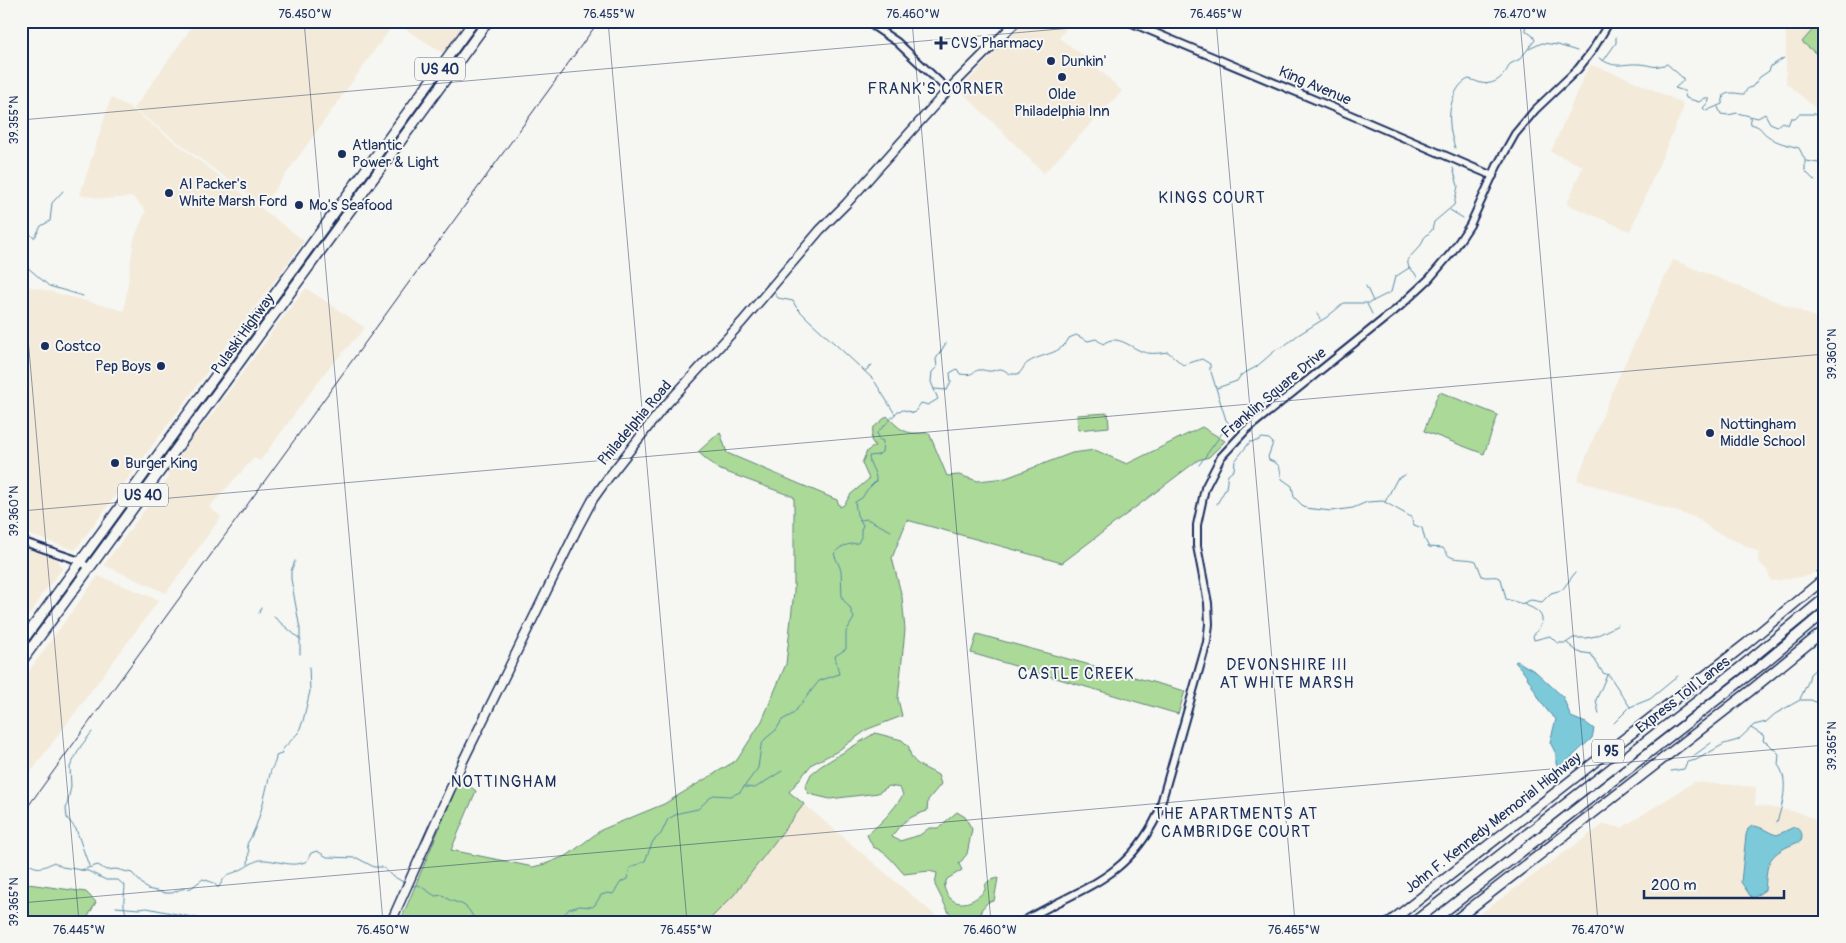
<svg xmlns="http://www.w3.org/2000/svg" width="1846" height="943" font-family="Pangolin,sans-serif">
	<rect width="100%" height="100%" fill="#f6f6f2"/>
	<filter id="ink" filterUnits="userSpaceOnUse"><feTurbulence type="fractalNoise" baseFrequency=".02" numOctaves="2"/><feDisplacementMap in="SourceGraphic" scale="10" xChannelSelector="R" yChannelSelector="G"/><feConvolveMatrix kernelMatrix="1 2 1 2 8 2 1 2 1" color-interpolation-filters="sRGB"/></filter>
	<g filter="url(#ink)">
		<g fill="#f3ead9">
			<polygon points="196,21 467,21 443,53 395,22 263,206 134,109"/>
			<polygon points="1025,21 1072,21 1059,38 1089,60 1122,91 1044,173 960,90"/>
			<polygon points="1791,21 1825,21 1825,112 1820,112 1786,83 1786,31"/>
			<polygon points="1591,65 1627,78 1682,103 1683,109 1630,231 1567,204 1583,166 1551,152 1585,74"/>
			<polygon points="111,98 129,107 304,241 75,550 21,532 21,284 124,311 134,239 146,211 133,197 104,199 80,195"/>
			<polygon points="1673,260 1825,321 1825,562 1809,576 1771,581 1767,570 1758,561 1759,552 1712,530 1697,518 1577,480 1614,387"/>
			<polygon points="306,288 365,328 327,370 260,461 254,458 209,507 221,517 166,593 104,565 170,476 167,473 190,441 206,421 207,421 270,336 271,333"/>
			<polygon points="21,547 58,560 62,569 39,598 40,599 21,627"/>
			<polygon points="98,576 159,600 21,785 21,682"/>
			<polygon points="1694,782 1756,787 1755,805 1798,812 1825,824 1825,922 1469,922 1604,824 1622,828"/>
			<polygon points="804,804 943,922 707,922 734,895"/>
		</g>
		<g fill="#abd998" stroke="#63847b">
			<polygon points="1820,21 1825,21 1825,61 1802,42"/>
			<polygon points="1440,392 1498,415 1484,454 1424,431 1438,394"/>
			<polygon points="1108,413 1109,427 1078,430 1077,415"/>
			<path d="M887,416c16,17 19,18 42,17l18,43 12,-1 19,6 28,-3 66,-25 23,-3 32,14 75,-37 23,14 -16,16 -11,3 -136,103 -155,-43 -15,38 10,39 3,33 -7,69 4,17 -34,13 -32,23 -24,12 -23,28 15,12 -70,91 -27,27h-307l60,-143 16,12 -25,59 82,17 12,-3 23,-9 33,-25 63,-26 73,-44 25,-39 24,-57 8,-73v-94l-76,-28 -20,-17 22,-20 7,21 110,47 3,7 4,-2 7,-11 18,-15 -7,-16 5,-12 8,-5 -4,-6 2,-12z"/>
			<polygon points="977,634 1185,691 1178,714 971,653"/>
			<path d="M875,733l27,7 7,7c1,18 16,20 29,28l3,9 -13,16 -1,11c-16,5 -27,11 -35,26l8,4 20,-6 9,-7h9l19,-16 8,5 7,12 -5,25 -8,10 3,6 -15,9 -3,8c1,3 3,9 6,11 11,11 27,2 35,-8 -1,-9 6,-10 13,-12l-4,23 -6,1 -7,8 2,12h-27l-7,-9 -14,-28 2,-12 -8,-2 -25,3c-10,-11 -17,-22 -31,-27l-6,-12c15,-13 25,-23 36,-40l-3,-7 -11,-2 -11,7 -48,6 -21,-5 -4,-7 6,-13 10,-8z"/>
			<polygon points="21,883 86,892 96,902 85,922 21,922"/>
		</g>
		<g fill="#7bcad9" stroke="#558ca8">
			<path d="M1517,661l19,11 27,25 8,20 15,6 8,6 -2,9 -30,28h-3l-3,-2v-10l-6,-12 6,-23c-17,-12 -24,-41 -41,-57z"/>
			<path d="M1752,826c10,0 16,7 25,9l17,-8 4,1c4,4 5,7 3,13 -12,5 -28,10 -33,24 -2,7 -2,17 -3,25l-12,8 -2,-1 -10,-15 5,-47 2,-6z"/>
		</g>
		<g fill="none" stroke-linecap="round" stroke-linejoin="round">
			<g stroke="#558ca8" stroke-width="1">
				<polyline points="1529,49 1542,43 1558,45 1577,51"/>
				<path d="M1599,58c18,12 21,5 40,6 15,1 12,5 28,0l16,14v3l-8,7 9,3 2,7 13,4 6,-4h4v3l-6,7 3,3 16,-7 2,-9c7,-4 13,-1 20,-1l4,-6 4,-1 8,-10 9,-6 2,-5 13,-8"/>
				<polyline points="1604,60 1616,43 1616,37"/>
				<polyline points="1718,107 1721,114 1728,115 1737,113 1758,118 1765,114 1770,123 1777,126 1782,122 1788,125 1791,118 1795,118 1799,114 1815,114 1821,118 1825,118"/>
				<path d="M1750,117l1,7c13,4 8,6 17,12 8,7 21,9 31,12l6,12v11l10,10"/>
				<path d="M1455,148c-2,-8 -5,-16 -5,-24 -2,-14 4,-40 19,-45 5,1 8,3 12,4 15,3 24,-8 29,-19l10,-5 15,-19 -2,-4 -7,-5 -2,-10"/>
				<polyline points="1806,161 1825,164"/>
				<polyline points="1450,210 1463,218"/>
				<polyline points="21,229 26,230 33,237 35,237 41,226 50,221 52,203 63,191"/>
				<polyline points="21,263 26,266 49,286 83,296"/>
				<polyline points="1417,277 1414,272 1409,268 1407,260 1421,245 1424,238 1432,230 1434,222 1454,205 1458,186 1453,168"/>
				<polyline points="766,285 768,282"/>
				<polyline points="1366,286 1373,301"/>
				<polyline points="775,294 778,298 793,301 796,307 809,320 873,379"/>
				<polyline points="1367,304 1372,314"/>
				<polyline points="1317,313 1320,319"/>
				<polyline points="865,371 872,365"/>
				<polyline points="1211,372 1226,420 1232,427"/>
				<polyline points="875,382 895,414"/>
				<polyline points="1217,388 1237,381 1241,375 1256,367 1277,349 1284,346 1298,335 1327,317 1344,303 1369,303 1391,292 1395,277 1409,268"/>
				<path d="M934,389l13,1 4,-8 -1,-9 7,-4 3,5c15,2 10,-2 19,-4 4,-1 9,2 13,1 10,-3 9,-3 18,3h8c5,-3 5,-9 11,-12 14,-9 32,-7 40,-24l7,-3 12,6 8,-2 7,5c15,-12 29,6 44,9 7,1 14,0 21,-1l15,13 19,-6 8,5v6"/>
				<polyline points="887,423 898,411 904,410 914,413 921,403 928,405 938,399 931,382 932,372 937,367 936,359 946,343"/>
				<polyline points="1199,465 1228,425"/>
				<polyline points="1385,502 1397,479 1405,475"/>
				<path d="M1217,504l9,-16 2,-13 6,-5 1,-9 15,-19 7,-1 5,-3 7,1 4,4 -5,14 1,3c13,5 10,7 13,19l10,7 2,11 11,11 26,3 22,-3 14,-6 16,-1 28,16 3,8 8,3 3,12 4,7 14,1c3,3 4,8 8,9 6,3 17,1 25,4l6,15c6,3 13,-2 19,3l5,20c9,3 35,8 36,20 1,5 -6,13 -9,17l1,4 16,-4 7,7h9l7,-5h13l10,-2 22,-11"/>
				<polyline points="861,520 867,519 891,531"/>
				<polyline points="295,561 291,571 291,579 300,629 300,654"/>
				<polyline points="1816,572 1825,564"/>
				<polyline points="1521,604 1531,600 1542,602 1551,593 1562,590 1575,573"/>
				<polyline points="259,613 261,608"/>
				<polyline points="274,617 301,640"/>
				<polyline points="1567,643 1578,652 1591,654 1603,673 1609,675 1630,707"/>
				<polyline points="1800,699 1808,682 1810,674 1817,668 1825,654"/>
				<polyline points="1599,714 1596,700 1607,675"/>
				<polyline points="1614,723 1630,707 1650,699 1678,676"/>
				<path d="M1751,728l13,8 -1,5 6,3 10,10 -1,11c12,15 4,41 -1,57"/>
				<polyline points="1692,757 1711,743"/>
				<polyline points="1671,771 1684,769 1687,762 1696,760 1724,744 1738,740 1754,725 1766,722 1775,714 1800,700 1811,700 1825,706"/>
				<polyline points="745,787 755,788 782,771"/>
				<path d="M21,860c15,8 17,11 33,2l8,5 26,4 18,9h12l7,6c-1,15 -4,24 7,36"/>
				<path d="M248,864l1,-12 -2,-8c13,-20 17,-47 23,-70 1,-7 6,-10 6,-18l5,-2 2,-5 15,-16 5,-12 7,-30 -1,-24"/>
				<polyline points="89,866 76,829 67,818 66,809 71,787 70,767 81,746 92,732"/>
				<path d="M81,870l17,-5 8,5 10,-1 16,4 15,16 19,4h6l9,-4 10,-1 12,-9 11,4 3,4h2c9,-17 8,-10 23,-18 6,-3 12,-8 18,-9 17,-1 31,9 47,1l4,-8 6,-2 10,6 30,1 17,9h8l9,8 14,8"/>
				<path d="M413,886l6,-1 16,11 8,-1c6,7 14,6 22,11 6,4 7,12 13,16"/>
				<polyline points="116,907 139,909 147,908 216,922"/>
				<path d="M536,922l6,-3 19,-1 8,-9 11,-3 12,1 3,-2 6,-10 7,-2 5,1 8,-12 6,-3 3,-11 15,-7 8,-20 8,-7 7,-15 11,-6 19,-4 15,-14 18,1 9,-4 18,-24 3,-22 4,-7 11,-9 6,-10 11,-6 26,-33 20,-7 -4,-18 11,-7v-17l8,-14 -4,-10 -8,-10 -1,-28 -7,-16c5,-8 14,-10 24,-11l3,-6v-7l2,-5 -6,-10 -2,-13 7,-4 5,-8 9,-9c1,-9 -7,-15 -7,-25l9,-1 4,-3 1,-11 -5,-2 -1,-6 9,-9"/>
			</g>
			<defs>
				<g id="minor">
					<polyline points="866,21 897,42 948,90"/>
					<polyline points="1127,21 1332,107 1493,176"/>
					<polyline points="21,541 80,561 89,568"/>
					<path d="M1022,922c58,-35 103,-40 136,-108l49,-172 2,-18 -1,-21 -11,-57v-21l8,-37 16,-31 25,-27 153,-123 30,-28 23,-27 18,-27 27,-59 18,-32 20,-24 43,-41 14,-18 18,-30"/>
				</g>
				<polyline id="major" points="391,922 463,761 577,529 593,499 608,478 662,409 742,322 820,230 846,204 948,90 1017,21"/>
				<g id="highway">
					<polyline points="21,643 474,21"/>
					<polyline points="21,662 488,21"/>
					<polyline points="1390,922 1747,643 1825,578"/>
					<polyline points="1414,922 1736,671 1825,598"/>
					<polyline points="1431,922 1764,663 1825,612"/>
					<polyline points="1453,922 1750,691 1825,630"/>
				</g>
			</defs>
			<use href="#minor" stroke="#1b2f5e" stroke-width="10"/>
			<use href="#major" stroke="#1b2f5e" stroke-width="11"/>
			<use href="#highway" stroke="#1b2f5e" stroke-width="12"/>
			<use href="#minor" stroke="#f6f6f2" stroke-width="6"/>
			<use href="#major" stroke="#f6f6f2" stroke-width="8"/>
			<use href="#highway" stroke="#f6f6f2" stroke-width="9"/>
			<polyline stroke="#1b2f5e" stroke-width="1" points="21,816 599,21"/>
		</g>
	</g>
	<path fill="none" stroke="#1b2f5e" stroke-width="1" stroke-opacity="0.45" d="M304,21l79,901M608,21l79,901M912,21l79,901M1216,21l79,901M1520,21l78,901M1824,21l1,14M21,120l1130,-99M21,258l58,664M21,511l1804,-157M21,903l1804,-158"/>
	<g fill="#1b2f5e" stroke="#f6f6f2" stroke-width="2">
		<path d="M938.5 35.5h5v5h5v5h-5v5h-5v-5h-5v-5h5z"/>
		<circle cx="1051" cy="61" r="5"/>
		<circle cx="1062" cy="77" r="5"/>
		<circle cx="342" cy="154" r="5"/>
		<circle cx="169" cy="193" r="5"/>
		<circle cx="299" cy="205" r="5"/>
		<circle cx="45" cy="346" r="5"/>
		<circle cx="161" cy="366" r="5"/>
		<circle cx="1710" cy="433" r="5"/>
		<circle cx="115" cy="463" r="5"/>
	</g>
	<g text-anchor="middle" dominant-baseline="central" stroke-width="4" stroke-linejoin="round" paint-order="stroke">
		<g fill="#f6f6f2" stroke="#5d6b8a" stroke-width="1">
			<rect x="415" y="57.5" width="50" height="23" rx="4"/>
			<rect x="118" y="483.5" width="50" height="23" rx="4"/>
			<rect x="1592" y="739.5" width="32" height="23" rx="4"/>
		</g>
		<g font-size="14" font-weight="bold" fill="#1b2f5e">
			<text x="440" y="69">US 40</text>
			<text x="143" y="495">US 40</text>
			<text x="1608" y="751">I 95</text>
		</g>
		<g font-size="15" fill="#1b2f5e" stroke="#f6f6f2" text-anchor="start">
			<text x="951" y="43">CVS Pharmacy</text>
			<text x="1061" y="61">Dunkin'</text>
			<text x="1062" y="94" text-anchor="middle">Olde<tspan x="1062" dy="17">Philadelphia Inn</tspan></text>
			<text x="352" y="145">Atlantic<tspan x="352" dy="17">Power &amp; Light</tspan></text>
			<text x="179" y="184">Al Packer's<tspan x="179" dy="17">White Marsh Ford</tspan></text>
			<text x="309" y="205">Mo's Seafood</text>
			<text x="55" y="346">Costco</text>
			<text x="151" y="366" text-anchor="end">Pep Boys</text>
			<text x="1720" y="424">Nottingham<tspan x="1720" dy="17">Middle School</tspan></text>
			<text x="125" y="463">Burger King</text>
		</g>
		<g font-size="15" fill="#1b2f5e" stroke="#f6f6f2">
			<text transform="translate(1315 86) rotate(23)">King Avenue</text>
			<text transform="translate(243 334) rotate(-54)">Pulaski Highway</text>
			<text transform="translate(1274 393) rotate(-40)">Franklin Square Drive</text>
			<text transform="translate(635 423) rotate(-50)">Philadelphia Road</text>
			<text transform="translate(1683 695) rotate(-38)">Express Toll Lanes</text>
			<text transform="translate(1493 823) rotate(-38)">John F. Kennedy Memorial Highway</text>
		</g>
		<g font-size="16" letter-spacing="1" fill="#1b2f5e" stroke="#f6f6f2">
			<text x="936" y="89">FRANK'S CORNER</text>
			<text x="1212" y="198">KINGS COURT</text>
			<text x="1287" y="665">DEVONSHIRE III<tspan x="1287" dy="18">AT WHITE MARSH</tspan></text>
			<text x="1076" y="674">CASTLE CREEK</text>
			<text x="504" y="782">NOTTINGHAM</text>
			<text x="1236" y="814">THE APARTMENTS AT<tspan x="1236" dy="18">CAMBRIDGE COURT</tspan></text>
		</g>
	</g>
	<rect width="1846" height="943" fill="none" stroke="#f6f6f2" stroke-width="55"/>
	<path d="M1644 890v8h140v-8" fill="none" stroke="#1b2f5e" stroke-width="2.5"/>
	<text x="1651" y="890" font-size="15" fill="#1b2f5e" stroke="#f6f6f2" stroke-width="4" paint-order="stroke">200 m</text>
	<rect x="28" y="28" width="1790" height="888" fill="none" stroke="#1b2f5e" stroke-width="2"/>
	<g font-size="12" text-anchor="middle" fill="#1b2f5e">
		<text x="305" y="18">76.450°W</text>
		<text x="609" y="18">76.455°W</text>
		<text x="913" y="18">76.460°W</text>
		<text x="1216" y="18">76.465°W</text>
		<text x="1520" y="18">76.470°W</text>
		<text transform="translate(14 120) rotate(-90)" y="4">39.355°N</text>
		<text transform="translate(1832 354) rotate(-90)" y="4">39.360°N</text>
		<text transform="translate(14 511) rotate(-90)" y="4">39.360°N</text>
		<text transform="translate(1832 746) rotate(-90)" y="4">39.365°N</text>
		<text transform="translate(14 902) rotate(-90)" y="4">39.365°N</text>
		<text x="79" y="934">76.445°W</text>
		<text x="383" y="934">76.450°W</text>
		<text x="686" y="934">76.455°W</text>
		<text x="990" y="934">76.460°W</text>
		<text x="1294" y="934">76.465°W</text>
		<text x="1598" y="934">76.470°W</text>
	</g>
</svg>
